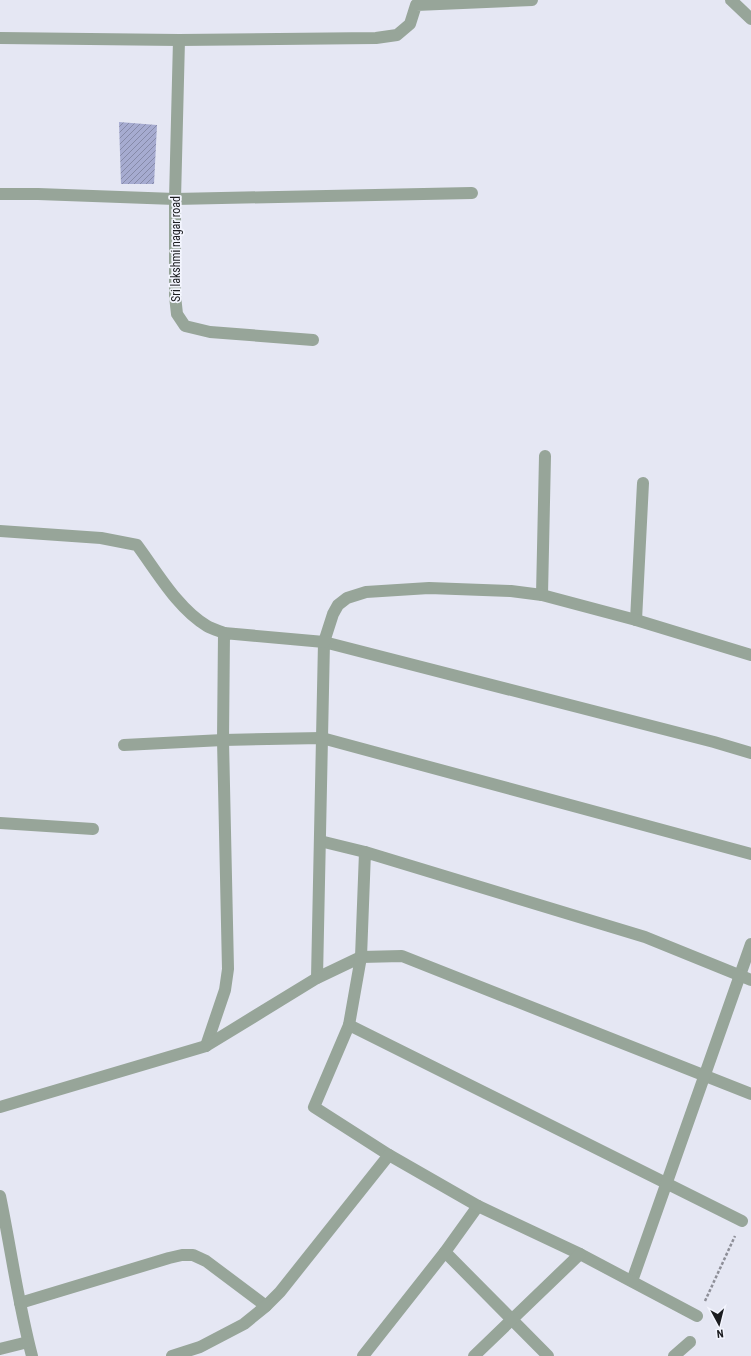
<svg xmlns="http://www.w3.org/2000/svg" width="751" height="1356" font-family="'Roboto Condensed',sans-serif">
	<defs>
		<pattern id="building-hatch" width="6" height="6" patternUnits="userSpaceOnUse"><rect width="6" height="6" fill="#a6abd0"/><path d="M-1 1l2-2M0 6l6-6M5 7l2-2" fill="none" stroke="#868aa8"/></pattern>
	</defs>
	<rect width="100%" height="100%" fill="#e5e7f3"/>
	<polygon fill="url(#building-hatch)" points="119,122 157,125 154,184 121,184"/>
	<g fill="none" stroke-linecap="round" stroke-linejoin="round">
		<polyline stroke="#8e8f98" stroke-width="2.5" stroke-dasharray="3 2" stroke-linecap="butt" points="705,1301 735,1236"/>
		<g stroke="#97a599" stroke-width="12">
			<polyline points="731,0 751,19"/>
			<polyline points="0,38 179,40 376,38 397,35 410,24 416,5 532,0"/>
			<polyline points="179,40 175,199 175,296 177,314 185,326 210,332 313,340"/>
			<polyline points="0,194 38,194 175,199 472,193"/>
			<path d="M0,531l101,7 36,7c20,27 41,64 70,81 5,3 12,5 17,7"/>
			<polyline points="542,595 545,456"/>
			<polyline points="636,620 643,483"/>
			<polyline points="124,745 223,740 322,738 751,854"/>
			<polyline points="0,823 93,829"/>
			<polyline points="320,841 365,852"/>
			<polyline points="317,978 324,642 714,742 751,753"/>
			<polyline points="349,1025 742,1221"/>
			<polyline points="206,1046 225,990 228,969 223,740 224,633 324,642 333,614 338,605 347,598 366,592 429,588 511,591 542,595 636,620 751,655"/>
			<polyline points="0,1107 206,1046 317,978 361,957 402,956 751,1094"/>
			<path d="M0,1196c11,53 18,107 32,160"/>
			<polyline points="478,1206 445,1252 548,1356"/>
			<polyline points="632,1281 751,944"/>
			<polyline points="20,1303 169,1258 182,1255 193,1255 206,1261 266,1306"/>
			<polyline points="697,1316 580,1254 478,1206 389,1155 314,1107 349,1025 361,957 365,852 645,937 751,980"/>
			<polyline points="0,1349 28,1342"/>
			<polyline points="172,1356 200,1347 244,1324 266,1306 280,1292 389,1155"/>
			<polyline points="363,1356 445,1252"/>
			<polyline points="474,1356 580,1254"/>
			<polyline points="674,1356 690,1342"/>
		</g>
	</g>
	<g text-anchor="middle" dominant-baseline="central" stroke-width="3.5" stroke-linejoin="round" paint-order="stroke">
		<g font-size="12" fill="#1b1c20" stroke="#f3f5fe">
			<text transform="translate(176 249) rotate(-90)">Sri lakshmi nagar road</text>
		</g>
	</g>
	<g transform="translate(719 1324) rotate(173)" stroke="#f3f5fe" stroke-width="3" paint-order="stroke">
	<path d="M0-3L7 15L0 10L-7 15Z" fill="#1b1c20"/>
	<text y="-6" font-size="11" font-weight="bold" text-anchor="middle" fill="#1b1c20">N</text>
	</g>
</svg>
